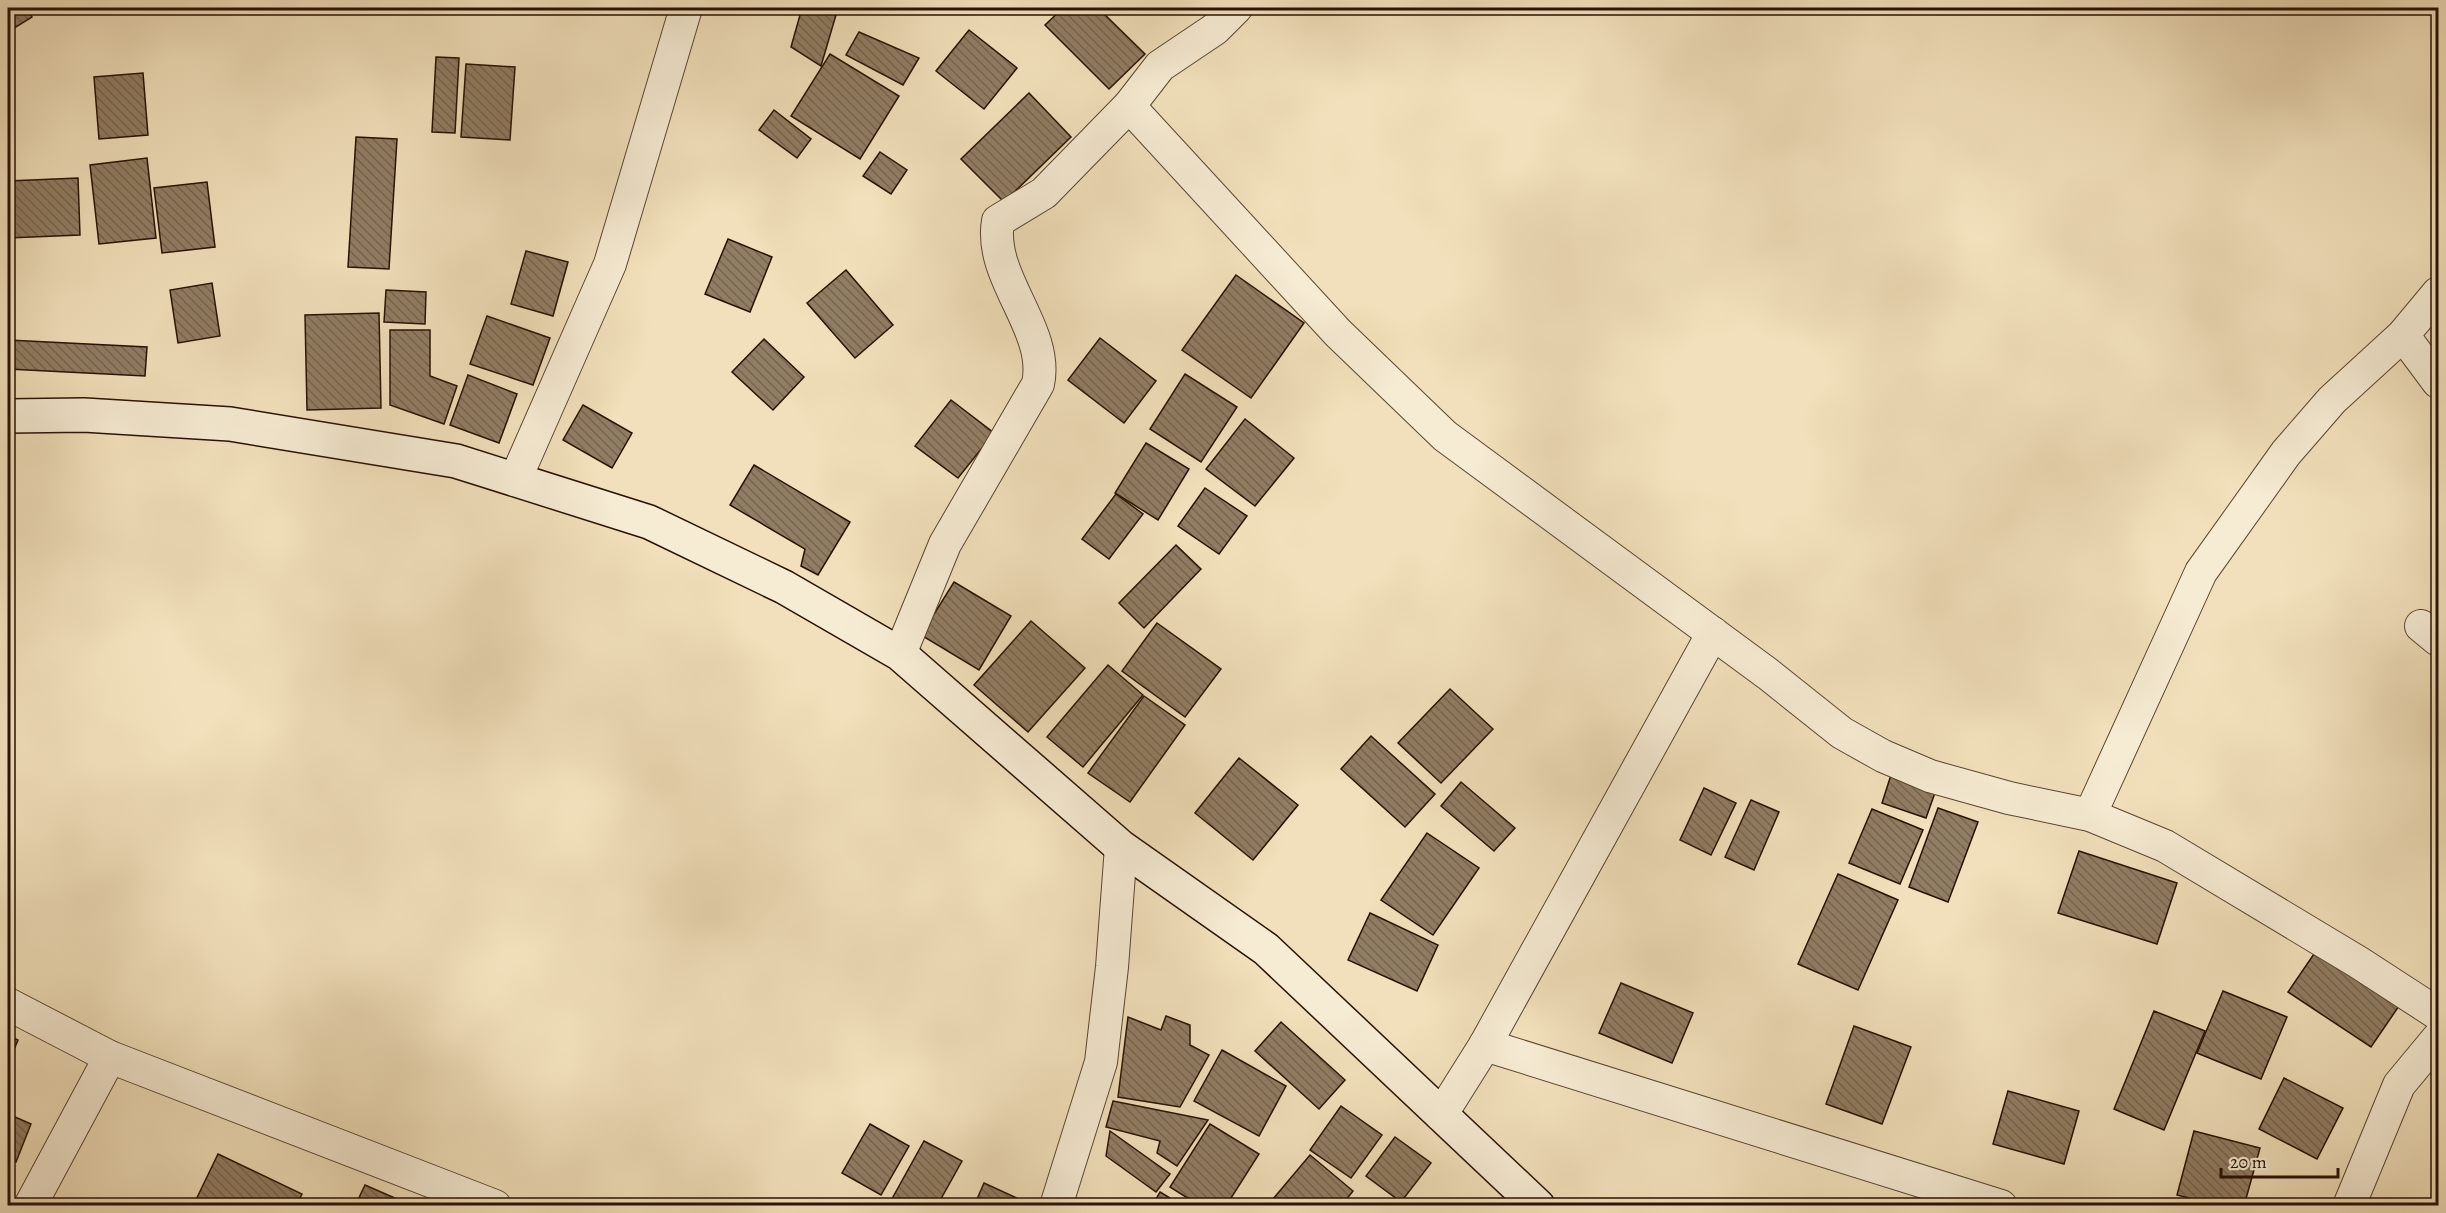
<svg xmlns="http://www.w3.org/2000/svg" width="2446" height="1213" font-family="Alegreya,serif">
	<defs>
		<pattern id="building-back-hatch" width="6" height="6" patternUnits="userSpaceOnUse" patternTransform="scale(1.5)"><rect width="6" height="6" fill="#917d63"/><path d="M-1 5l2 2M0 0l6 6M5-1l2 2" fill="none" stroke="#76654f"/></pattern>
	</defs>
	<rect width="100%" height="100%" fill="#f1e0bb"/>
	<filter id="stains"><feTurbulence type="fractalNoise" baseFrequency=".00333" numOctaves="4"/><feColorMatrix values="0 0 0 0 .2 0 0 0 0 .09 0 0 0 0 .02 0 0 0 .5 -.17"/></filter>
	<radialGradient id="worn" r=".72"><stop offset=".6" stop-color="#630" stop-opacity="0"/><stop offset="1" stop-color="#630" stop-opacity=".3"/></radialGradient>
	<g fill="url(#building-back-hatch)" stroke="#281103" stroke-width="1.5">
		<polygon points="8,8 27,8 32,17 8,32"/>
		<polygon points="802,8 838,8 821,66 791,47"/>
		<polygon points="1063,8 1098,8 1145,54 1109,89 1045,25"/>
		<polygon points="969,30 1017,68 984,109 936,71"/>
		<polygon points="859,32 919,58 903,85 846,55"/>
		<polygon points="830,54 899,96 860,159 791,116"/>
		<polygon points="436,57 459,58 455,133 432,132"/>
		<polygon points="466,64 515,67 510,140 461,137"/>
		<polygon points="143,73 148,135 99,139 94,77"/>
		<polygon points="1029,93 1071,137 1004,202 961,159"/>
		<polygon points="774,110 811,139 797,158 759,130"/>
		<polygon points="356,137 397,139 389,269 348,267"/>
		<polygon points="880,152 907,170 891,194 863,176"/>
		<polygon points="147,158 156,238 99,244 90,165"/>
		<polygon points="78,178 80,235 8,238 8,181"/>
		<polygon points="207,182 215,247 162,253 154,188"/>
		<polygon points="728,239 772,257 750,312 705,294"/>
		<polygon points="526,251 568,262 553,316 511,304"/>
		<polygon points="846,270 893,325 855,358 807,303"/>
		<polygon points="1236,275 1304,323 1251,398 1182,350"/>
		<polygon points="212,283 220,336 178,343 170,290"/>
		<polygon points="386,290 426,292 425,324 384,322"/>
		<polygon points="379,313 381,408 307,410 305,315"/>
		<polygon points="487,316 550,338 533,385 470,364"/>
		<polygon points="390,330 430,330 430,376 457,386 444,424 390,405"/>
		<polygon points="1100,338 1156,381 1124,423 1068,380"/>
		<polygon points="764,339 804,377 773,410 732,372"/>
		<polygon points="8,340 147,347 145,376 8,369"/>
		<polygon points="1185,374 1237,407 1201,462 1150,429"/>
		<polygon points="468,375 517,394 499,443 450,425"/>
		<polygon points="951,400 994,433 958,478 915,446"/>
		<polygon points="583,405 632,433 612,468 563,440"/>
		<polygon points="1245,419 1294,458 1255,506 1206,469"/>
		<polygon points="1146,443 1189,469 1158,520 1115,493"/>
		<polygon points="754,465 850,522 818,575 801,566 805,549 730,505"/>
		<polygon points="1205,488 1247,516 1219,554 1178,526"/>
		<polygon points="1116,494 1143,514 1109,559 1082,539"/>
		<polygon points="1176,545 1201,569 1144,628 1119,603"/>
		<polygon points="954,582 1011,616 979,670 921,635"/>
		<polygon points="1031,621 1085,668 1028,732 974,685"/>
		<polygon points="1157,623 1221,669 1185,717 1122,671"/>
		<polygon points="1108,665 1143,695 1083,767 1047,737"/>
		<polygon points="1450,689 1493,729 1441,783 1398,743"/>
		<polygon points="1144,696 1185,725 1130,802 1088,773"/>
		<polygon points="1371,736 1435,794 1405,827 1341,769"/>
		<polygon points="1239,758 1298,805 1253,860 1195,813"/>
		<polygon points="1891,775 1936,790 1926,818 1882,803"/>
		<polygon points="1461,782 1515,828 1494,851 1441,806"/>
		<polygon points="1704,788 1736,803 1711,855 1680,840"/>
		<polygon points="1751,800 1779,812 1754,870 1725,857"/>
		<polygon points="1938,808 1978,822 1948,902 1909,887"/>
		<polygon points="1872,809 1923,830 1900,884 1849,863"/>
		<polygon points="1427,833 1479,868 1433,935 1381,900"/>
		<polygon points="2079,851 2177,883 2157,944 2058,913"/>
		<polygon points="1838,874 1898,900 1858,990 1798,964"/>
		<polygon points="1370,913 1438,945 1417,991 1348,960"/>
		<polygon points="2318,948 2401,1003 2371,1047 2288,992"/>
		<polygon points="1621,983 1693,1013 1672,1063 1599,1033"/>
		<polygon points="2223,991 2287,1017 2261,1079 2197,1053"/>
		<polygon points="2154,1011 2205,1031 2164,1130 2114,1109"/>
		<polygon points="1166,1016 1190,1025 1190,1045 1209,1055 1180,1107 1118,1097 1128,1017 1161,1030"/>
		<polygon points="1281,1022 1345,1080 1319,1109 1255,1051"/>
		<polygon points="1854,1026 1911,1047 1882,1124 1826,1104"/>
		<polygon points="8,1035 18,1040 8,1064"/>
		<polygon points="1222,1050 1286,1086 1259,1136 1194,1101"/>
		<polygon points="2284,1078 2343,1108 2317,1159 2259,1129"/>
		<polygon points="2008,1091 2079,1111 2064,1164 1993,1144"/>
		<polygon points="1113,1101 1208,1120 1177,1166 1157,1153 1160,1141 1106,1127"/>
		<polygon points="1341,1106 1382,1135 1351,1178 1310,1150"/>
		<polygon points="8,1114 31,1124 16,1162 8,1159"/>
		<polygon points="870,1124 909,1146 881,1195 842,1173"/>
		<polygon points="1210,1124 1259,1154 1226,1206 1200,1206 1170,1187"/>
		<polygon points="1110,1131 1170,1174 1156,1192 1106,1156"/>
		<polygon points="2194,1131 2260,1148 2244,1206 2219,1206 2177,1195"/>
		<polygon points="1395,1137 1431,1163 1401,1202 1366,1176"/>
		<polygon points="924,1141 962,1161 937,1206 888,1206"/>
		<polygon points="218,1154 302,1194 296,1206 193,1206"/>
		<polygon points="1310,1155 1353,1191 1341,1206 1281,1206 1273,1199"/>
		<polygon points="984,1183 1023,1201 1022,1206 974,1206"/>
		<polygon points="365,1185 413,1206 355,1206"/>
		<polygon points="1160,1192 1183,1206 1152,1206"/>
	</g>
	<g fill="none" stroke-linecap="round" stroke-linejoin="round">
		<defs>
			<g id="minor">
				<polyline points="1129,106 1338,333 1445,436 1768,674 1842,733 1883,756 1930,776 2009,798 2090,815 2165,846 2358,962 2438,1014"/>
				<polyline points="2403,335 2438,382"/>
				<polyline points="515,480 610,264 686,8"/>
				<polyline points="2421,626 2438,640"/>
				<path d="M900,654l45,-110 93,-160c12,-55 -50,-106 -40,-163l46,-28 85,-87 31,-40 55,-37 21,-21"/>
				<polyline points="2090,815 2201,572 2286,453 2332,400 2403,335 2438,293"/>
				<polyline points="8,1004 110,1057 495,1206"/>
				<polyline points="1485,1045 2001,1206"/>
				<polyline points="1441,1115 1485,1045 1713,633"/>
				<polyline points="30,1206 110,1057"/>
				<polyline points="1056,1206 1101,1062 1112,967 1121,847"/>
				<polyline points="2349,1206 2399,1085 2438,1038"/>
			</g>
			<polyline id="secondary" points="8,416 84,415 230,424 456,461 649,522 784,587 900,654 1121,847 1266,949 1538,1206"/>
		</defs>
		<use href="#minor" stroke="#5a4531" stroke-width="34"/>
		<use href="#secondary" stroke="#281103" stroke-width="36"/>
		<use href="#minor" stroke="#f6ebd3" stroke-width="32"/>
		<use href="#secondary" stroke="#f6ebd3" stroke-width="33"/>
	</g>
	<rect width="2446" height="1213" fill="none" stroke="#f1e0bb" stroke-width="30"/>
	<rect x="9" y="9" width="2428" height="1195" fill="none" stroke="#281103" stroke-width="3"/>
	<rect x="15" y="15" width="2416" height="1183" fill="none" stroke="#281103" stroke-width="1.5"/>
	<path d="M2221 1168v9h117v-9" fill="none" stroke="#281103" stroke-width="3"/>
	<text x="2230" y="1168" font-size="18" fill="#281103" stroke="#f6ebd3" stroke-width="4.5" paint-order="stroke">20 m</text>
	<rect width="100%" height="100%" filter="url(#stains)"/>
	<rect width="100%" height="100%" fill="url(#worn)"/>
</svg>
